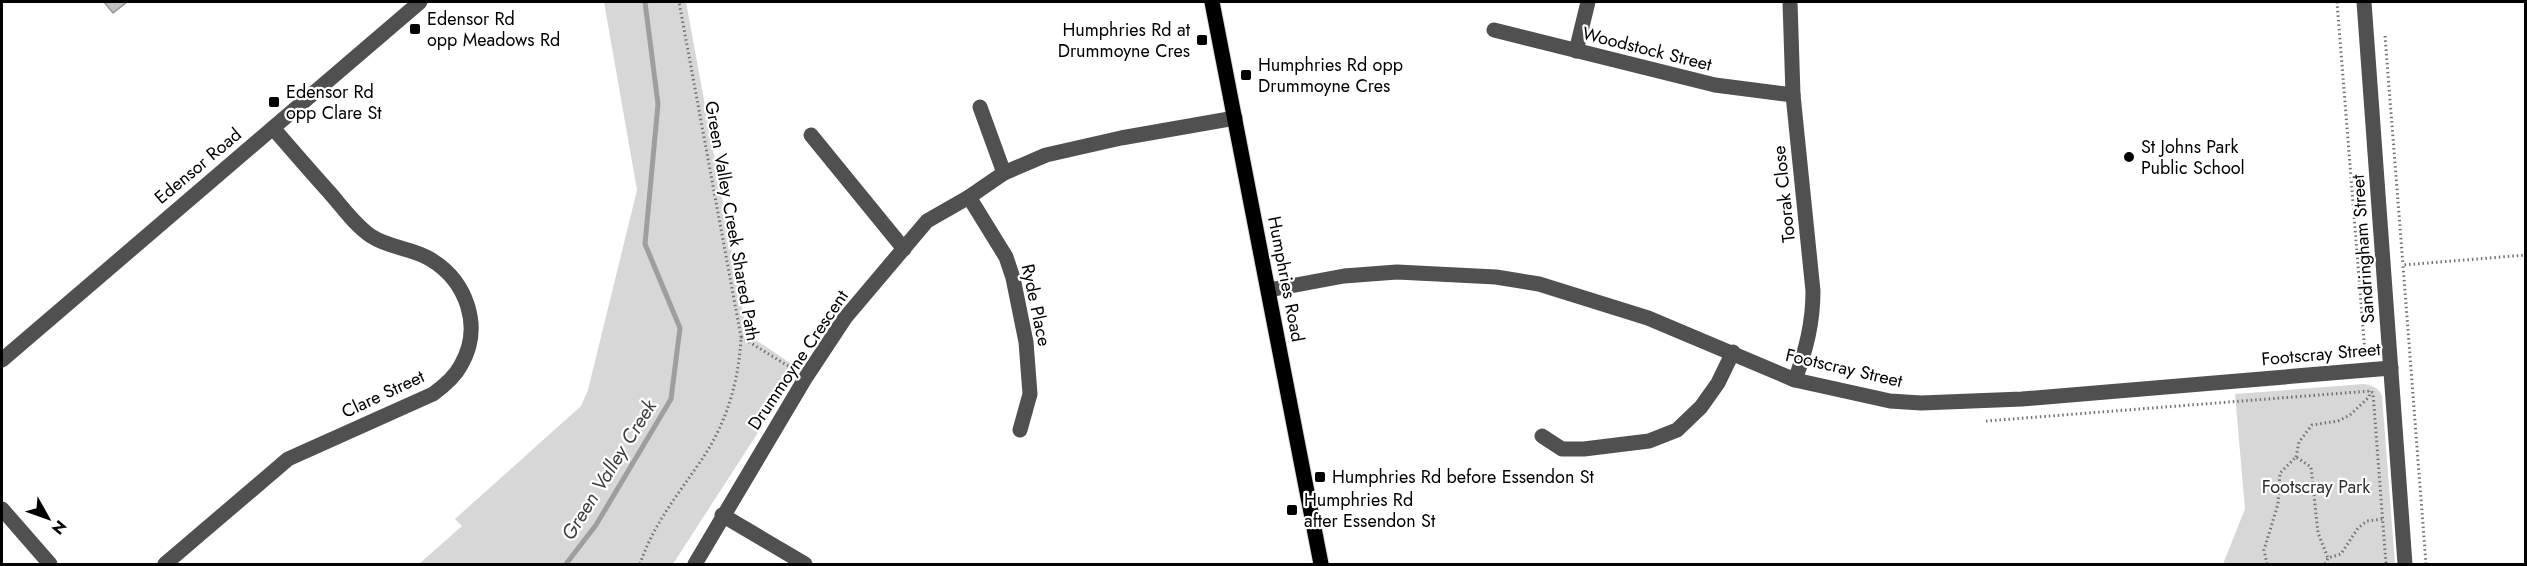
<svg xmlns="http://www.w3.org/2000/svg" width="2527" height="566" font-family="Jost,sans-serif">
	<rect width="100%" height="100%" fill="#fff"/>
	<g fill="#d7d7d7">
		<polygon points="604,2 686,2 747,334 799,369 673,564 419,564 462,526 455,519 581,406 588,390 637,190"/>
		<path d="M2364,384c8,1 15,4 18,12l13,168h-172l22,-55 -10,-115z"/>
	</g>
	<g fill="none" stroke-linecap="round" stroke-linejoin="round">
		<polyline stroke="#9e9e9e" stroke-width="5" points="566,564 596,525 671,399 680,328 645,244 658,104 645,2"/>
	</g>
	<polygon fill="#c0c0c0" stroke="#949494" stroke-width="1.5" points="104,2 127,2 113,13"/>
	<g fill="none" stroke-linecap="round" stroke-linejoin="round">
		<defs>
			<polyline id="major" points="1212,2 1321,564"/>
		</defs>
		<use href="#major" stroke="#dbdbdb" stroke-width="17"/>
		<g stroke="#727272" stroke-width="3" stroke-dasharray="1.5 3" stroke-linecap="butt">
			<polyline points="2337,2 2365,353"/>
			<polyline points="2385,36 2403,265"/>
			<polyline points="741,337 793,369"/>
			<polyline points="1986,421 2370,391 2373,393 2386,564"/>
			<polyline points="2296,457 2299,442 2312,425 2338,421 2350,415 2369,397 2370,391"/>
			<path d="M640,564c13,-39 37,-68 60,-102 26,-37 39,-80 41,-125l-62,-335"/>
			<polyline points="2267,564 2264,550 2278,504 2280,473 2296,457 2311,467 2318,533 2328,558"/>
			<polyline points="2325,564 2328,558 2341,554 2358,528 2367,521 2383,519"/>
			<polyline points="2426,564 2403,265 2526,255"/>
		</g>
		<g stroke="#505050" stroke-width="15">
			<path d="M1790,2l3,93 20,196c0,32 -7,59 -18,89"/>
			<polyline points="2364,2 2405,564"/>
			<polyline points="1494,30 1715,85 1793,95"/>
			<polyline points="1576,51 1588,2"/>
			<polyline points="980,107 1004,173"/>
			<polyline points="811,135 904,249"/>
			<polyline points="969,197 1006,257 1013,278 1026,342 1030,394 1020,430"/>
			<polyline points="1269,290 1344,276 1397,272 1496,277 1539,284 1648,318 1795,380 1890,401 1921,403 2022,399 2391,368"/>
			<polyline points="2,360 420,2"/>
			<polyline points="1542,436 1562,449 1584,449 1649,441 1677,430 1701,407 1718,383 1733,352"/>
			<polyline points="2,509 50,564"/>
			<polyline points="722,515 805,564"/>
			<path d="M165,564l123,-105 145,-65c11,-8 22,-17 28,-29 22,-38 6,-84 -31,-106 -18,-11 -41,-11 -59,-23 -16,-11 -28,-28 -41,-43 -19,-21 -38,-43 -57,-65"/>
			<polyline points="695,564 806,377 845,318 927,221 969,197 1004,173 1046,155 1121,138 1235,118"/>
		</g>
		<use href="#major" stroke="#000" stroke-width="15"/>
	</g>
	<g fill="#000" stroke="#fff" stroke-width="2">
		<rect x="409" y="23" width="12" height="12" rx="3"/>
		<rect x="1196" y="34" width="12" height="12" rx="3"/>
		<rect x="1240" y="69" width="12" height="12" rx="3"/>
		<rect x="268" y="96" width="12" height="12" rx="3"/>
		<circle cx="2129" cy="157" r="6"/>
		<rect x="1314" y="471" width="12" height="12" rx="3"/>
		<rect x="1286" y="504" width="12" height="12" rx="3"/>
	</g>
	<g text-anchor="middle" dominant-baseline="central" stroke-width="4.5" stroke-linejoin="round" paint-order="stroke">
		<g font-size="18" fill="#000" stroke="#fff" text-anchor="start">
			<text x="427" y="19">Edensor Rd<tspan x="427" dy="21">opp Meadows Rd</tspan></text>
			<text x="1190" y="30" text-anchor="end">Humphries Rd at<tspan x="1190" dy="21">Drummoyne Cres</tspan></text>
			<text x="1258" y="65">Humphries Rd opp<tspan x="1258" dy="21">Drummoyne Cres</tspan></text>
			<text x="286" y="92">Edensor Rd<tspan x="286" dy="21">opp Clare St</tspan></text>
			<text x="2141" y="147">St Johns Park<tspan x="2141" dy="21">Public School</tspan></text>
			<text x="1332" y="477">Humphries Rd before Essendon St</text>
			<text x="1304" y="500">Humphries Rd<tspan x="1304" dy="21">after Essendon St</tspan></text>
		</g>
		<g font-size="18" fill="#000" stroke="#fff">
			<text transform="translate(1647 49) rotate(14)">Woodstock Street</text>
			<text transform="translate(198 166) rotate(-40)">Edensor Road</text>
			<text transform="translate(1784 194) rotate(-96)">Toorak Close</text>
			<text transform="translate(732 221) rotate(80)">Green Valley Creek Shared Path</text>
			<text transform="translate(2363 249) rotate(-94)">Sandringham Street</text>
			<text transform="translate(1286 279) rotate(79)">Humphries Road</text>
			<text transform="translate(1036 305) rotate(78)">Ryde Place</text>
			<text transform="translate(2321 354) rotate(-5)">Footscray Street</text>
			<text transform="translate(798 360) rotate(-56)">Drummoyne Crescent</text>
			<text transform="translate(1844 368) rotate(13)">Footscray Street</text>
			<text transform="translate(383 394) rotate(-25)">Clare Street</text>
		</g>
		<g font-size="18" fill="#2e2e2e" stroke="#fff">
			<text x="2316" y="487">Footscray Park</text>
		</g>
		<g font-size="20" font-style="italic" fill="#3f3f3f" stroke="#fff">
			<text transform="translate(609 470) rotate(-58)">Green Valley Creek</text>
		</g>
	</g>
	<rect width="2527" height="566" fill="none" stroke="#000000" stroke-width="6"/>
	<g transform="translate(48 518) rotate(130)" stroke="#ffffff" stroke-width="4.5" paint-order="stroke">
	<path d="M0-4.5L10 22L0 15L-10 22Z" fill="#000000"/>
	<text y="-9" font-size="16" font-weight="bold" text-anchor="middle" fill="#000000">N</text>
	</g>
</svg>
